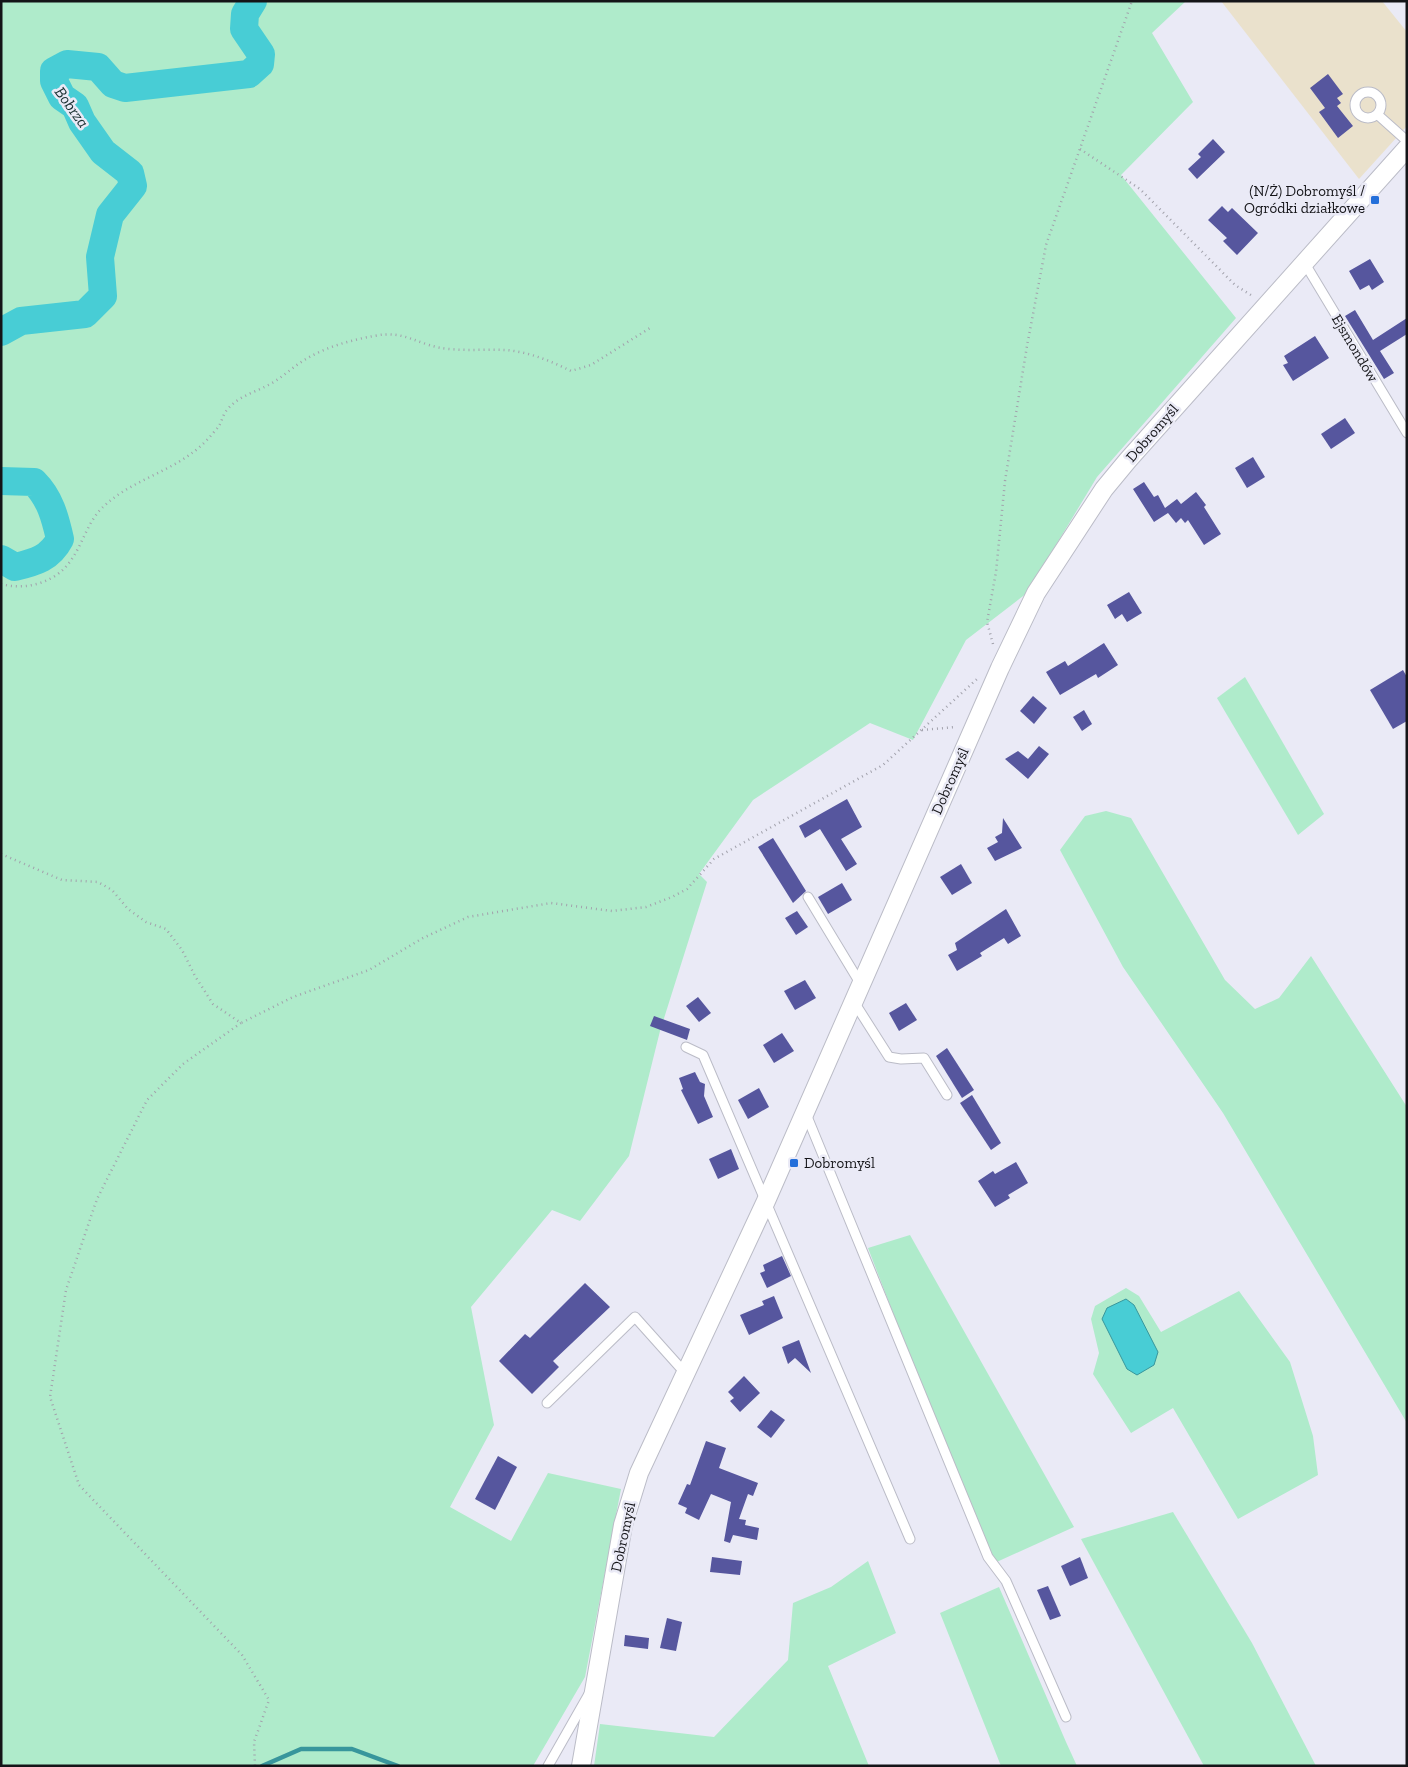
<svg xmlns="http://www.w3.org/2000/svg" width="1408" height="1767" font-family="'Zilla Slab',serif">
	<rect width="100%" height="100%" fill="#eaeaf6"/>
	<polygon fill="#eae1cc" points="1221,1 1382,1 1407,32 1407,126 1359,179"/>
	<g fill="#afebcb">
		<polygon points="1,1 1186,1 1152,33 1193,102 1121,175 1236,318 1097,477 1027,593 966,640 913,740 870,723 753,800 699,874 707,882 660,1031 629,1156 580,1221 552,1210 471,1307 494,1425 450,1507 511,1541 548,1473 621,1489 585,1677 533,1766 1,1766"/>
		<polygon points="1245,677 1324,814 1298,835 1217,698"/>
		<polygon points="1106,811 1131,818 1225,980 1255,1009 1279,998 1311,956 1407,1107 1407,1423 1223,1113 1123,967 1060,850 1085,816"/>
		<polygon points="910,1235 1074,1527 990,1565 868,1248"/>
		<polygon points="1126,1288 1139,1296 1161,1332 1239,1291 1290,1362 1313,1436 1318,1475 1238,1519 1173,1408 1131,1433 1093,1374 1099,1353 1091,1319 1095,1306"/>
		<polygon points="1173,1512 1252,1643 1316,1766 1204,1766 1081,1539"/>
		<polygon points="868,1561 896,1633 828,1666 869,1766 594,1766 600,1724 714,1737 788,1660 793,1603 831,1587"/>
		<polygon points="999,1587 1066,1742 1077,1766 1001,1766 940,1613"/>
	</g>
	<polygon fill="#48cdd5" stroke="#38969c" points="1126,1299 1134,1305 1158,1352 1154,1365 1137,1375 1127,1369 1102,1319 1107,1308"/>
	<g fill="none" stroke-linecap="round" stroke-linejoin="round">
		<polyline stroke="#38969c" stroke-width="4.5" points="262,1766 301,1749 352,1749 398,1766"/>
		<g stroke="#48cdd5" stroke-width="28">
			<polyline points="1,332 21,321 85,314 103,296 100,257 110,215 133,186 130,173 103,152 82,122 75,106 62,97 54,81 54,71 67,64 98,67 113,84 125,88 249,74 260,64 261,54 244,29 245,14 253,1"/>
			<path d="M1,481l33,1c16,16 21,35 26,57 -10,19 -24,23 -45,28l-14,-8"/>
		</g>
	</g>
	<g fill="#56569e">
		<polygon points="1328,74 1343,94 1337,98 1341,103 1337,106 1353,126 1338,138 1319,112 1325,108 1310,88"/>
		<polygon points="1213,139 1225,152 1197,179 1188,169 1201,157 1198,154"/>
		<polygon points="1222,206 1228,212 1232,208 1258,233 1237,255 1223,241 1227,238 1208,220"/>
		<polygon points="1370,259 1384,282 1372,290 1369,285 1360,290 1349,271"/>
		<polygon points="1355,310 1373,340 1407,318 1407,334 1380,351 1394,373 1384,379 1345,316"/>
		<polygon points="1315,336 1329,358 1293,381 1283,365 1288,363 1284,356"/>
		<polygon points="1345,418 1355,433 1331,449 1321,434"/>
		<polygon points="1253,457 1265,477 1247,488 1235,468"/>
		<polygon points="1144,482 1154,497 1158,495 1165,508 1177,499 1181,504 1196,492 1206,505 1204,507 1221,534 1204,545 1188,520 1185,523 1181,518 1176,523 1168,513 1154,522 1133,489"/>
		<polygon points="1129,592 1142,613 1127,622 1122,614 1115,619 1107,605"/>
		<polygon points="1104,643 1118,665 1098,678 1096,674 1060,695 1046,672 1065,661 1068,666"/>
		<polygon points="1403,670 1407,677 1407,721 1393,729 1370,690"/>
		<polygon points="1033,696 1047,708 1034,724 1020,711"/>
		<polygon points="1084,710 1092,724 1082,731 1073,717"/>
		<polygon points="1039,746 1049,754 1028,779 1005,759 1018,751 1028,759"/>
		<polygon points="847,799 862,827 841,839 857,864 846,871 820,829 805,838 799,826"/>
		<polygon points="1003,818 1022,848 995,861 987,848 998,842 995,837 1002,833"/>
		<polygon points="773,838 806,891 793,903 758,847"/>
		<polygon points="961,864 972,883 952,895 940,877"/>
		<polygon points="842,883 852,900 828,914 818,897"/>
		<polygon points="1006,909 1021,936 1008,944 1004,938 980,953 982,956 957,971 948,955 957,950 955,943"/>
		<polygon points="797,911 808,927 796,935 785,918"/>
		<polygon points="805,980 816,998 795,1010 784,991"/>
		<polygon points="698,997 711,1013 699,1022 686,1006"/>
		<polygon points="906,1003 917,1020 899,1031 889,1013"/>
		<polygon points="654,1016 690,1029 687,1040 650,1026"/>
		<polygon points="782,1033 794,1051 774,1063 763,1045"/>
		<polygon points="947,1048 974,1090 962,1098 936,1056"/>
		<polygon points="695,1072 700,1082 705,1084 704,1096 713,1117 698,1124 681,1090 683,1089 679,1078"/>
		<polygon points="759,1088 769,1107 748,1119 738,1100"/>
		<polygon points="972,1095 1001,1143 991,1150 960,1103"/>
		<polygon points="731,1149 739,1169 718,1179 709,1159"/>
		<polygon points="1016,1162 1028,1183 1008,1195 1010,1198 995,1207 978,1181 993,1171 995,1174"/>
		<polygon points="782,1256 791,1276 767,1288 760,1273 765,1271 763,1265"/>
		<polygon points="585,1283 610,1307 553,1361 559,1367 532,1394 499,1361 525,1334 530,1338"/>
		<polygon points="774,1296 783,1318 749,1335 740,1315 764,1305 762,1301"/>
		<polygon points="799,1340 811,1373 795,1358 788,1364 782,1347"/>
		<polygon points="744,1376 760,1393 740,1412 730,1401 734,1398 728,1392"/>
		<polygon points="771,1410 785,1420 771,1438 757,1427"/>
		<polygon points="706,1441 726,1448 719,1468 758,1483 753,1496 748,1494 739,1519 746,1520 745,1525 759,1528 757,1540 733,1535 730,1543 724,1541 731,1502 711,1494 699,1520 685,1513 687,1508 678,1504 687,1484 690,1485"/>
		<polygon points="498,1456 517,1467 495,1510 475,1499"/>
		<polygon points="712,1557 742,1561 740,1575 710,1572"/>
		<polygon points="1080,1557 1088,1578 1070,1586 1061,1566"/>
		<polygon points="1048,1586 1061,1616 1050,1620 1037,1590"/>
		<polygon points="667,1618 682,1622 676,1651 660,1648"/>
		<polygon points="625,1635 649,1638 648,1649 624,1646"/>
	</g>
	<g fill="none" stroke-linecap="round" stroke-linejoin="round">
		<defs>
			<g id="lane">
				<circle cx="1368" cy="105" r="13"/>
				<polyline points="1378,115 1407,141"/>
				<polyline points="1304,262 1407,433"/>
				<polyline points="808,897 860,983"/>
				<polyline points="854,1002 889,1057 901,1059 924,1058 947,1095"/>
				<polyline points="686,1047 703,1055 910,1539"/>
				<polyline points="806,1114 988,1557 1006,1581 1066,1717"/>
				<polyline points="547,1403 635,1317 686,1374"/>
				<polyline points="548,1766 589,1694"/>
			</g>
			<polyline id="street" points="581,1766 623,1525 639,1473 766,1201 1000,668 1036,593 1104,489 1128,460 1407,148"/>
		</defs>
		<use href="#lane" stroke="#bbbcc7" stroke-width="11"/>
		<use href="#street" stroke="#bbbcc7" stroke-width="20"/>
		<g stroke="#a2a2ac" stroke-width="2.5" stroke-dasharray="1 4" stroke-linecap="butt">
			<polyline points="1080,149 1140,189 1235,285 1254,297"/>
			<path d="M1,584c19,5 38,2 54,-8 26,-17 27,-48 47,-68 25,-25 62,-34 90,-55 9,-6 20,-18 27,-27 3,-5 4,-12 8,-16 12,-15 30,-18 45,-27 12,-7 22,-17 34,-24 20,-12 45,-19 68,-23 32,-7 45,11 76,13 19,2 38,0 56,1 23,2 45,11 65,21l20,-6 59,-37"/>
			<polyline points="993,644 987,622 996,572 1005,481 1027,346 1046,245 1132,1"/>
			<polyline points="922,730 956,727"/>
			<polyline points="1,854 62,880 98,882 112,890 128,909 146,922 166,929 182,950 195,976 213,1004 241,1023 293,997 369,970 423,938 468,917 551,903 612,911 646,907 672,897 687,889 714,859 883,765 977,679"/>
			<polyline points="241,1023 183,1064 147,1100 97,1199 66,1290 50,1397 79,1485 242,1655 269,1700 254,1742 255,1766"/>
		</g>
		<use href="#lane" stroke="#fff" stroke-width="9"/>
		<use href="#street" stroke="#fff" stroke-width="18"/>
	</g>
	<g fill="#246fda" stroke="#eaeaf6" stroke-width="2">
		<rect x="1370" y="195" width="10" height="10" rx="2.5"/>
		<rect x="789" y="1158" width="10" height="10" rx="2.5"/>
	</g>
	<g text-anchor="middle" dominant-baseline="central" stroke-width="5" stroke-linejoin="round" paint-order="stroke">
		<g font-size="15" fill="#141418" stroke="#eaeaf6" text-anchor="end">
			<text x="1365" y="191">(N/Ż) Dobromyśl /<tspan x="1365" dy="17">Ogródki działkowe</tspan></text>
			<text x="804" y="1163" text-anchor="start">Dobromyśl</text>
		</g>
		<g font-size="15" fill="#141418" stroke="#eaeaf6">
			<text transform="translate(1355 348) rotate(59)">Ejsmondów</text>
			<text transform="translate(1152 433) rotate(-49)">Dobromyśl</text>
			<text transform="translate(950 781) rotate(-66)">Dobromyśl</text>
			<text transform="translate(623 1537) rotate(-78)">Dobromyśl</text>
		</g>
		<g font-size="16" font-style="italic" fill="#182e30" stroke="#eaeaf6">
			<text transform="translate(72 107) rotate(54)">Bobrza</text>
		</g>
	</g>
	<rect width="1408" height="1767" fill="none" stroke="#141418" stroke-width="5"/>
</svg>
